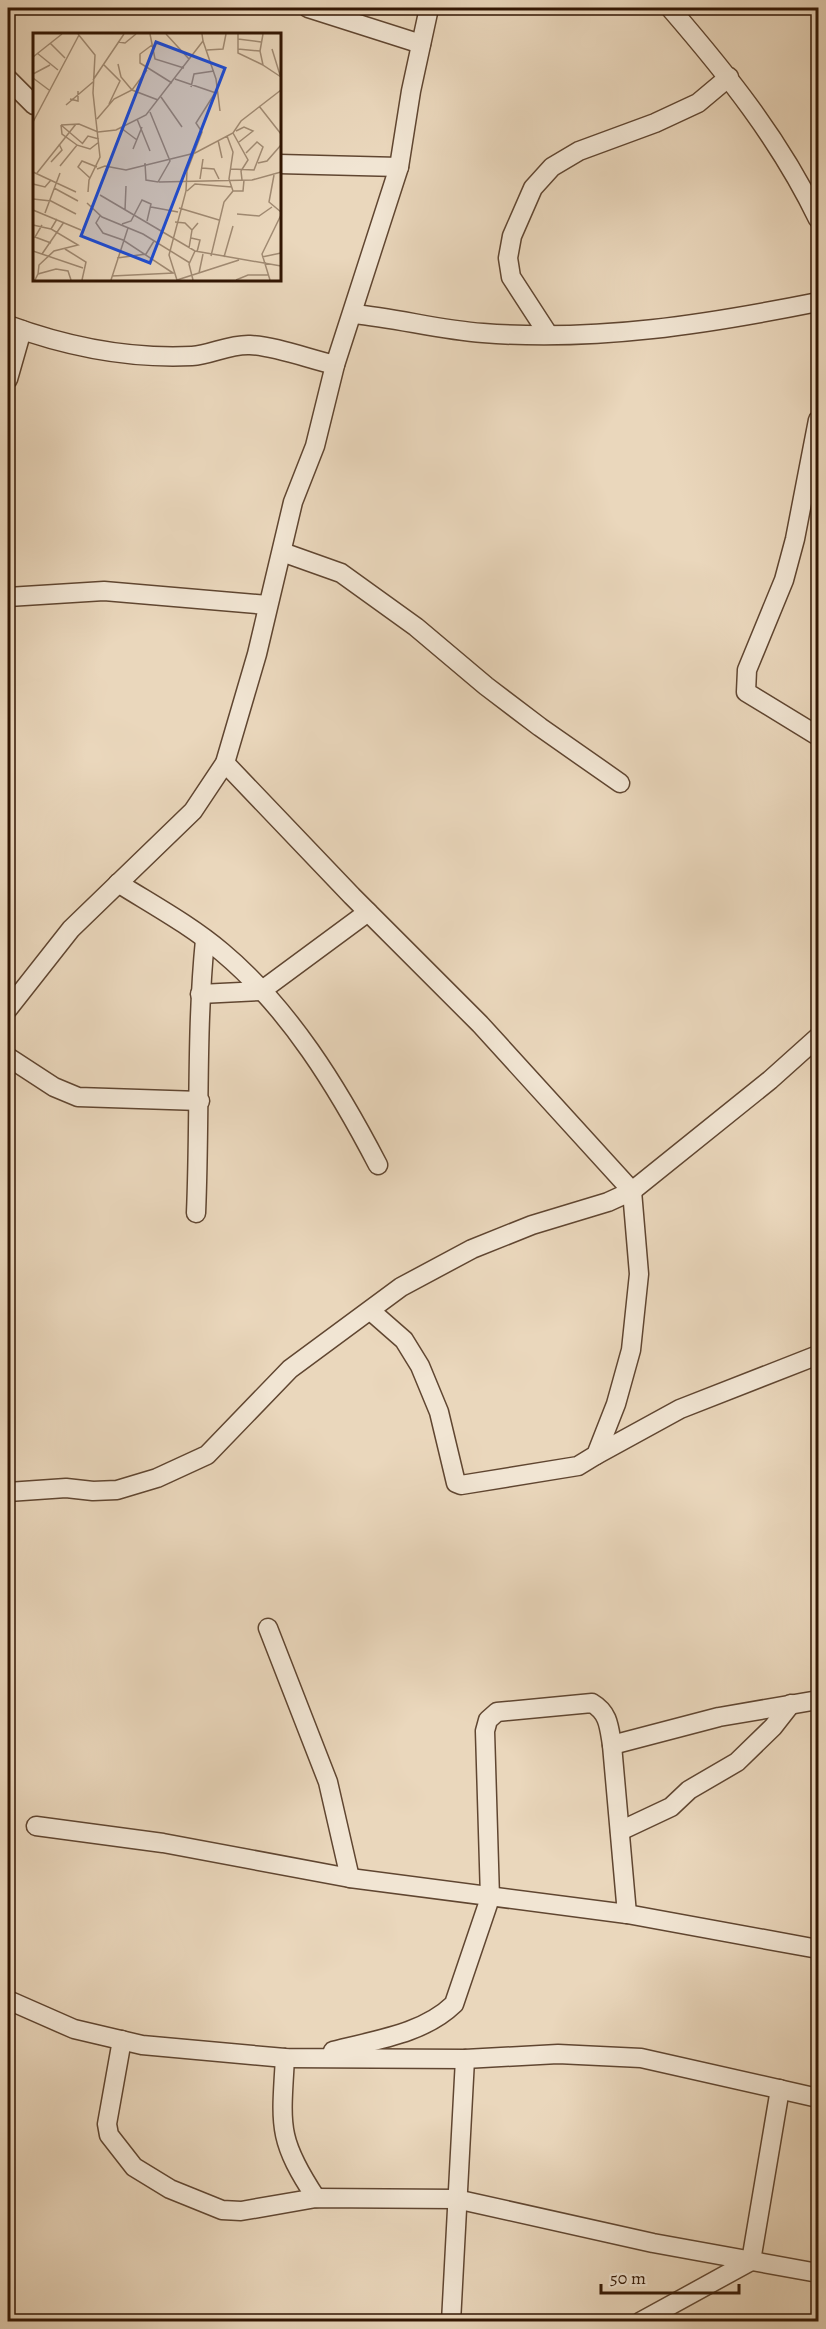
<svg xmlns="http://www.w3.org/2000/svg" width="826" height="2329" font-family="Alegreya,serif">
	<rect width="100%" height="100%" fill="#ead7bc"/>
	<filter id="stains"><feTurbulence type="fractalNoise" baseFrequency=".00333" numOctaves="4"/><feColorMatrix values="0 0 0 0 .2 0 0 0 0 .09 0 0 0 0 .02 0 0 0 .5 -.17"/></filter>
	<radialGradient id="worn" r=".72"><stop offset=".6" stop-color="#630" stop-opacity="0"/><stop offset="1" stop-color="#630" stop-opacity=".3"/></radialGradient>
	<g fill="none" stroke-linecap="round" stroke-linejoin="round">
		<defs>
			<g id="street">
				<polyline points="308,8 421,44"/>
				<path d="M670,8c57,66 110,132 148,211"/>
				<polyline points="8,79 34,105"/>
				<polyline points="279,164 399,167"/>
				<path d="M353,314c44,4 86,16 130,19 114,9 225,-9 335,-31"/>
				<path d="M8,325c57,21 122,34 184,31 19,-1 37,-12 58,-11 25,1 59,14 85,20"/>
				<polyline points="548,334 511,277 508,258 512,236 533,188 552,167 579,151 655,123 698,103 729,77"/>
				<polyline points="8,379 22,330"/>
				<polyline points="818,420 795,539 784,580 747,670 746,692 818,736"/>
				<polyline points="282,552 341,573 416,627 486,686 540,727 620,783"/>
				<polyline points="8,597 104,591 267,605"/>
				<polyline points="225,763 352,896 480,1024 632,1191 639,1274 631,1350 616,1404 596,1455 578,1466 461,1485 456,1483 439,1412 420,1366 404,1340 372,1312"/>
				<path d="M118,883c35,22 72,42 104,69 67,56 116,136 156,213"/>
				<polyline points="200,994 261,991 368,912"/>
				<polyline points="8,1009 71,929 193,811 225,763 257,654 293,502 315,446 335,365 399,167 411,91 429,8"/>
				<polyline points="8,1057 54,1087 78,1097 200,1101"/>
				<path d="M196,1213c4,-91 0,-183 9,-273"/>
				<polyline points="596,1455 680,1409 818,1355"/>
				<polyline points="8,1492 66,1488 93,1491 117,1490 157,1478 207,1455 290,1369 401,1287 472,1249 532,1225 608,1202 632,1191 770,1080 818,1037"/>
				<polyline points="268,1628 328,1782 350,1878"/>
				<polyline points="612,1745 719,1717 818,1700"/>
				<polyline points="36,1826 163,1843 350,1878 627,1914 818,1949"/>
				<polyline points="620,1831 671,1807 689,1790 737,1762 773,1727 791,1704"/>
				<polyline points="8,2000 74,2029 142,2045 285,2058 465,2059 558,2054 641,2058 818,2098"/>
				<polyline points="122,2040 107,2124 109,2135 134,2167 170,2189 222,2210 241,2211 316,2198 456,2199 653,2243 818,2273"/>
				<path d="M333,2051c42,-11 90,-17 121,-47l36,-106 -5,-167 3,-11 9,-8 95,-9c17,10 17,24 20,42l15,169"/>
				<path d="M285,2058c-4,68 -8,81 31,140"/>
				<polyline points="451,2322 465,2059"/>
				<polyline points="640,2322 751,2261 780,2089"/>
			</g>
		</defs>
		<use href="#street" stroke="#604631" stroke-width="21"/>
		<use href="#street" stroke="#f1e5d3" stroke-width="18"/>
	</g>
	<g transform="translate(33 33)">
		<rect width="248" height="248" fill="#ead7bc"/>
		<path fill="none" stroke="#a08a72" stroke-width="1.5" d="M45,1l17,21 -2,38 7,64 -11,23 -1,12M117,1l5,25 29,9M133,1l23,25M205,1v19l25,12M230,1l-3,17 3,14 18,12M205,6l23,3M170,8l13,38 4,32M85,9l7,1 11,-9M17,10l15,15M119,12l-12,9v9l32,20M205,16l22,2M239,16l8,26M174,17l16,-1 3,-15M4,20l21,17M0,24l29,-23M85,31l3,13 11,13 26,10M71,32l16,16 -11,23M0,41l17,-9M0,45l16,12M142,46l41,14M60,47l31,-46M158,54l3,-13 20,-3M182,60l-19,30 6,9 -15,39 -1,20 -17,64 8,25 62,-20M128,64l21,30M37,66l8,2v-10M33,72l27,-23M226,73l22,28M64,86l17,-20 18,-9 15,-20M104,86l13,32M0,89l46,-87M28,92l18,-1 19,8 18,-2 30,-15 57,-74 -1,-7M28,92l1,9 15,11M28,92l21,18M88,95l16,12M203,98l8,-4 9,4 -14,11M200,100l15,27 -7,11 1,9M185,107l4,18M49,111l6,-8 11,3M100,116l9,-22M18,129l11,-12 -3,-6M112,130l1,17 12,2 12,-21 -20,-49M225,130l9,-2 14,-16M27,133l17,-21 13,4 9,-7M169,135l12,1 5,10M64,136l8,-3 21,4 69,-17 38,-20 8,-12 40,-31M198,136l23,1 9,-23 -6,-5 -11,11M0,139l43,20M4,140l39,-49M241,142l-5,27 12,10M57,145l-12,-11 4,-6 15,6M167,146l3,-20M126,149l93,-2 29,-8M0,151l12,3 6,-7M21,155l24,13M154,158l8,-7 37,3M200,158h10l1,-11M67,162l95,56 86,15M0,166l18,2 25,13M54,170l15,14 41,17 47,29M118,174l27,5M146,175l40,12M0,177l48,20M92,177l1,-24M12,180l15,-40M204,181l22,2 13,-9M67,183l-4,7 7,10 20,7 50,33M142,189l10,1 7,7M89,191l9,-3 11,-21 9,4 -4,17M0,192l18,4M9,192l-7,12 16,6M158,205l9,2 -3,12M156,215l3,-18 6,-7M32,216l21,13 -4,18M0,218l50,17M9,221l22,-32M178,223l13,-54 9,-11 -4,-12 4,-27 -6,-16M191,224l9,-31M229,224l19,-4M84,225l29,-4 8,-13M166,240l4,-19M5,241l1,-9 15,-14 24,-6 -27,-16 6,-10M79,243l62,-3M2,247l3,-6 18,-5 12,2 3,9M78,247l17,-52M160,247l-4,-16 6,-13M203,247l12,-5h21M237,247l-8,-26 19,-39"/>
		<path fill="#1d4ed8" fill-opacity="0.15" stroke="#1d4ed8" stroke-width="3" d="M123,9l69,26 -75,195 -69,-27z"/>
		<rect width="248" height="248" fill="none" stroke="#321603" stroke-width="3"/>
	</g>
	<rect width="826" height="2329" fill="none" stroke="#ead7bc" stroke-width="30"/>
	<rect x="9" y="9" width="808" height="2311" fill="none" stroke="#321603" stroke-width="3"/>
	<rect x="15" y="15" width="796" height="2299" fill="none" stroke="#321603" stroke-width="1.5"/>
	<path d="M601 2284v9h138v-9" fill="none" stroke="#321603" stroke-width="3"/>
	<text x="610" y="2284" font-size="18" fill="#321603" stroke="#f1e5d3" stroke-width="4.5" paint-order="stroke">50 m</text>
	<rect width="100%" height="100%" filter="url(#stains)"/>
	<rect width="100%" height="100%" fill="url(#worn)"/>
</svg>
